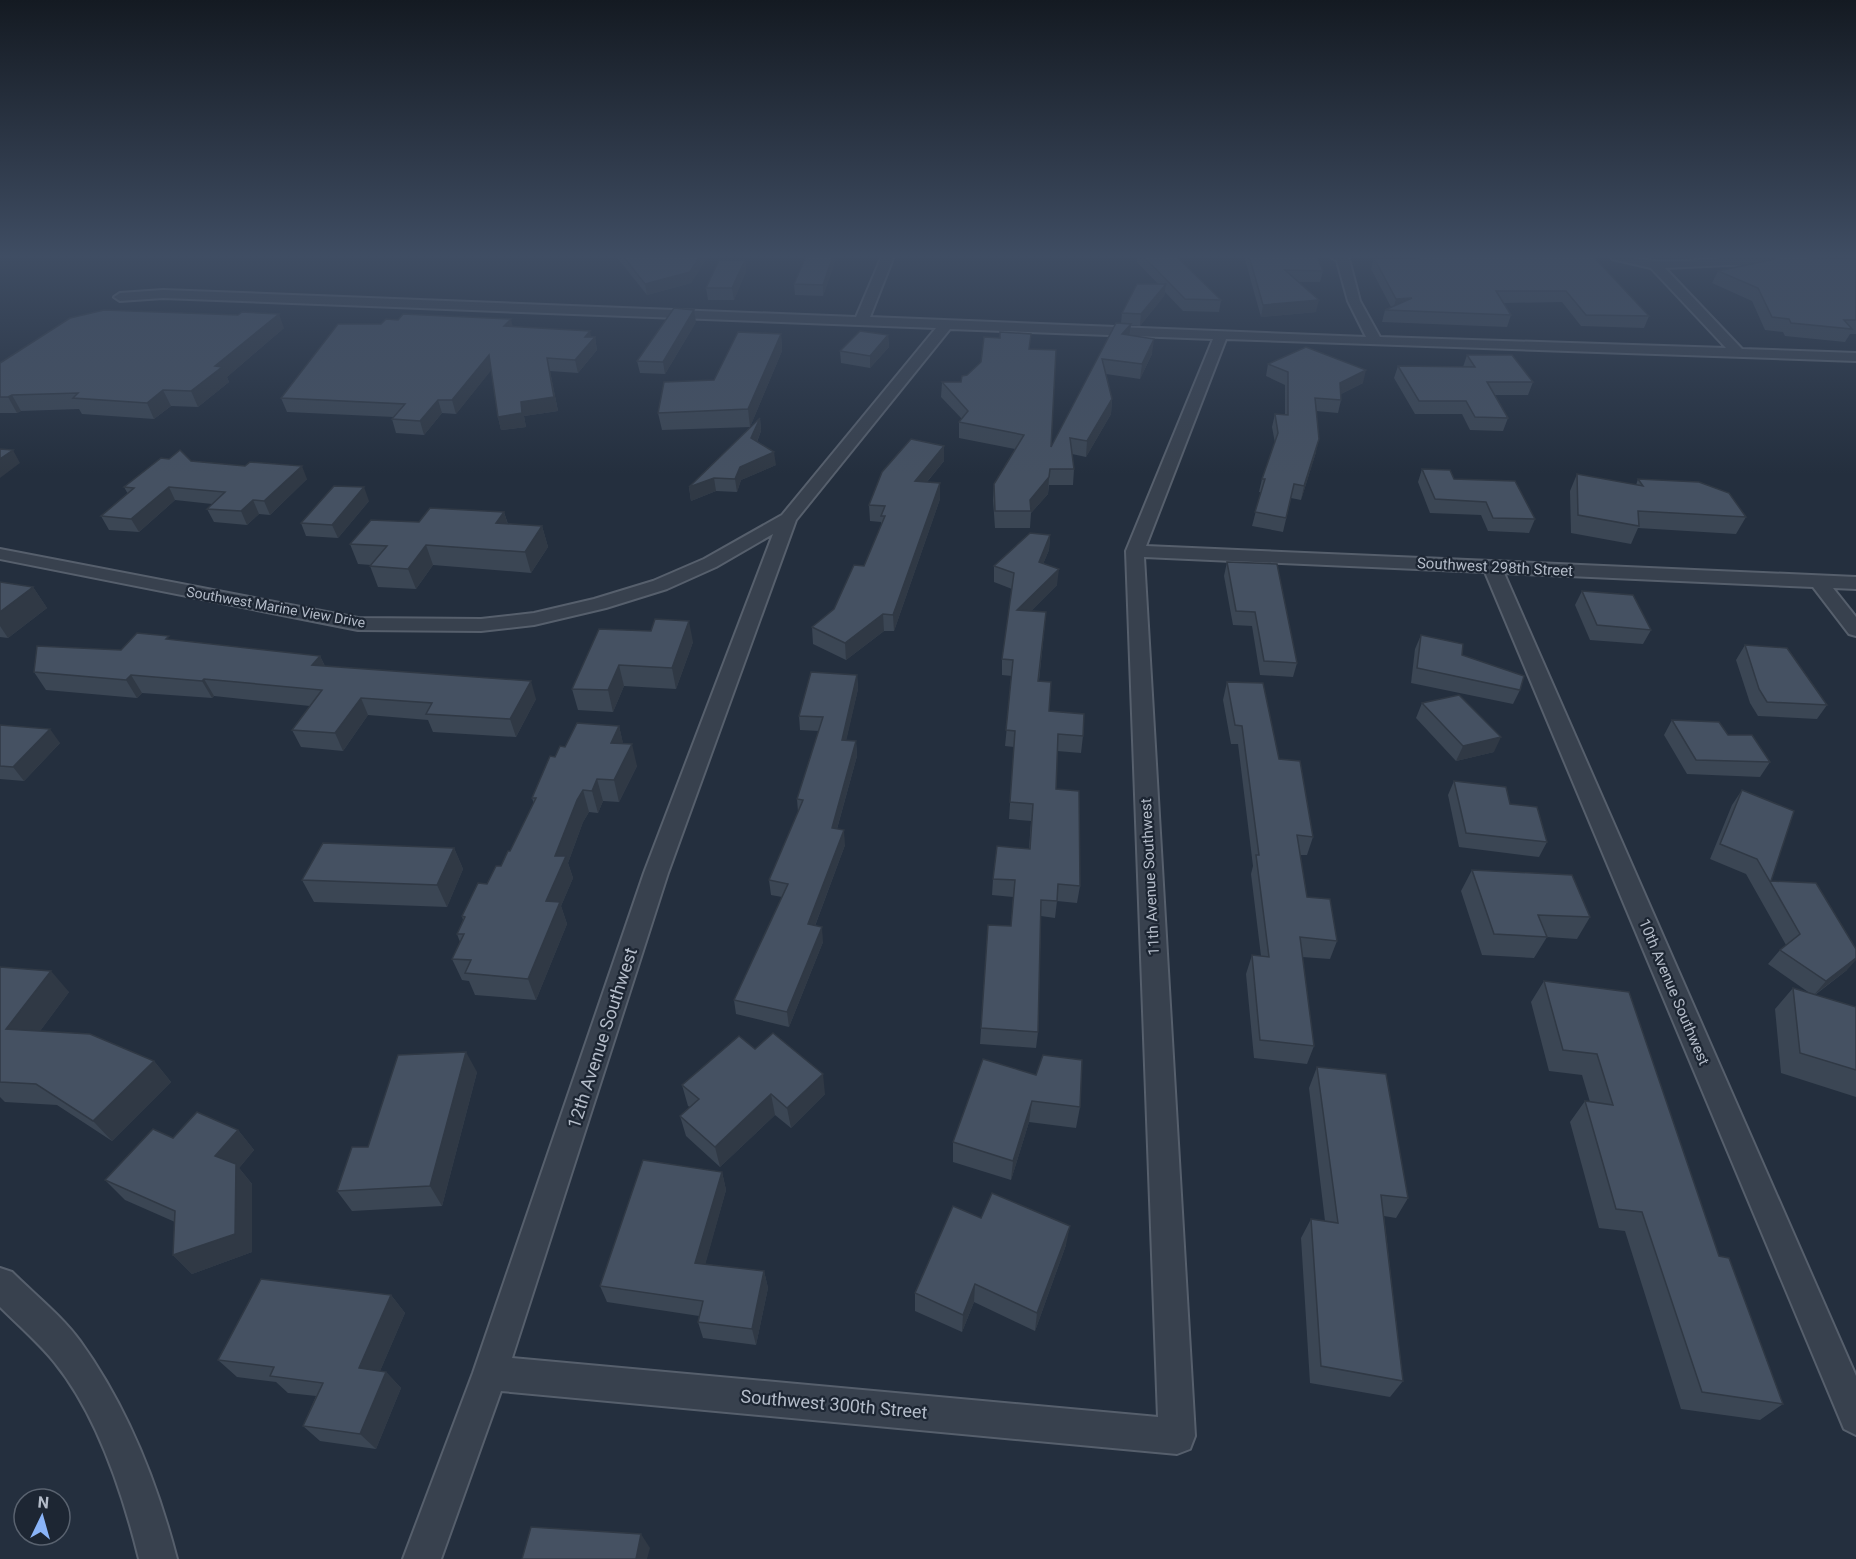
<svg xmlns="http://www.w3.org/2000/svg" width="1856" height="1559" font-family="Roboto,sans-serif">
	<rect width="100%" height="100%" fill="#242f3e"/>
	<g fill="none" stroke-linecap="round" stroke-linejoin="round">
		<defs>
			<g id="minor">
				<path d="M882,256h12l-24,61 496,20 -18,-36 -11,-40 -7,-5h16l3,3 11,42 20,36 346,11 -75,-80 -39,-9 -2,-3c16,0 31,4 46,5 46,3 94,-11 139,-1l2,3 -6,4 -63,-2 -63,3 77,81 114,4v8l-630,-22 -80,207 710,31v12l-23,-1 23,29v19l-7,-2 -36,-47 -309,-14 352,803v59l-12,-6 -359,-857 -341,-15 51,879 -5,13 -13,5 -676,-63 -60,168h-38l70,-186 171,-500 129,-339 -57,33 -49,22 -61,19 -72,17 -53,6 -123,-1 -358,-71v-10l358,69 123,1 53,-6 60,-14 59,-18 51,-22 78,-44 154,-187 -773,-30 -43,3 -6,-4 6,-4 43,-3 693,27zM950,329l263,10 -87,212 32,866 -646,-59 156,-485 128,-353z"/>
				<path d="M0,1268l12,4c22,22 50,44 68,69 47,65 77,141 97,218h-38c-16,-65 -42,-144 -84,-196 -16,-20 -37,-38 -55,-56z"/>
			</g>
		</defs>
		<use href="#minor" stroke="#565f6c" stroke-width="4"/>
		<use href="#minor" fill="#38414e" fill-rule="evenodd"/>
	</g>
	<g fill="#3b4654">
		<polygon points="616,256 708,256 691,283 647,295"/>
		<polygon points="837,256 823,296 795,295 794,284"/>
		<polygon points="1137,256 1176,256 1221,300 1219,312 1183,311 1165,292 1164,296 1140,326 1131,325 1130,336 1152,354 1140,379 1106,374 1112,399 1111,414 1086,457 1072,454 1074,469 1073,485 1049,485 1048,494 1031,513 1030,528 995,528 993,500 994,484 1015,449 959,438 959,422 962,419 941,397 942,382 961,382 967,375 1030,349 1051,447 1121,323 1122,313 1158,284 1137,262"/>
		<polygon points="1244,256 1317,256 1323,271 1320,282 1298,282 1316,312 1261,317"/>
		<polygon points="1408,256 1593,256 1649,316 1644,328 1581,326 1562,302 1503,303 1511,315 1507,327 1382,322 1385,310 1391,307 1371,269 1374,258 1410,259"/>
		<polygon points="1752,256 1828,256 1827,258 1856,259 1856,334 1850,334 1845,342 1785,336 1783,332 1765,330 1752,301 1712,283 1718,271 1769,260 1771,256"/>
		<polygon points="745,260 746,271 734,300 708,300 706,288"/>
		<polygon points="696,322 665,374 640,373 637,361"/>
		<polygon points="513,327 595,337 597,350 578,373 550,371 558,411 524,416 526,427 501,430 498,417 491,370 456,414 442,413 424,435 396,433 392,419 394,417 287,412 281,398"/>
		<polygon points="284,328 227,377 229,382 198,407 171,406 154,419 82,414 79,409 21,411 17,413 0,413 0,363"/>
		<polygon points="781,334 782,351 750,427 662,430 658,413 714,380"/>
		<polygon points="888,335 889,347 870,368 841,363 840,351"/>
		<polygon points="1467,355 1533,382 1528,395 1494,395 1508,418 1503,431 1470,430 1462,414 1415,414 1394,378 1398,366 1463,367"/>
		<polygon points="1268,364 1363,383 1341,394 1341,400 1338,413 1316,411 1316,452 1301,500 1291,498 1283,532 1252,526 1261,492 1259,492 1262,479 1275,443 1272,427 1275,414 1285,415 1285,385 1266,376"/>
		<polygon points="760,418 761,431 757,442 776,465 741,480 737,492 716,491 691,501 689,487"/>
		<polygon points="944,446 944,461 927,482 940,499 894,631 884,631 846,660 813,644 812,627 834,609 864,566 881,526 881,522 870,521 869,505"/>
		<polygon points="191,461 307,479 270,515 259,514 247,525 214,522 207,509 212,504 175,500 139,532 109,530 101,516 128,494 124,487"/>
		<polygon points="1422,469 1454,479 1535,519 1529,533 1488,531 1481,515 1430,513 1418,482"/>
		<polygon points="1577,474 1636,485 1638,479 1746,517 1736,534 1638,528 1631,544 1571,533 1570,491"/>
		<polygon points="369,501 338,538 306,536 301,523"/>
		<polygon points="504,512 508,524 542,526 548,547 531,573 433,565 416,589 378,587 370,566 371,565 358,564 350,544 419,522"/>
		<polygon points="1050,535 1049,550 1043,564 1057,585 1031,611 1046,612 1039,681 1049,711 1083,736 1081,753 1057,751 1056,789 1080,886 1077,903 1057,901 1055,918 1041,916 1038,1032 1036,1048 980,1044 988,925 1011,926 1013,897 992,895 993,879 1029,849 1031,821 1009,819 1014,747 1005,746 1012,676 1002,675 1002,659 1012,589 994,582 994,566"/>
		<polygon points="1227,562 1297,663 1293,677 1260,675 1252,626 1233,625 1224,576"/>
		<polygon points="0,582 33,587 47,608 8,638 0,637"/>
		<polygon points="1582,591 1651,630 1643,644 1590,640 1575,605"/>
		<polygon points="651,631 693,642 676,689 624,686 613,712 578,710 572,689"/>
		<polygon points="1421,635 1462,655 1520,690 1513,704 1411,683 1415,649"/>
		<polygon points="171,640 320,656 325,666 536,699 516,737 433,732 428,720 368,715 343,751 301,747 292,730 310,706 214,696 212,698 142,693 137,698 46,690 34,672 121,650"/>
		<polygon points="1745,645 1827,705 1817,719 1758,716 1750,703 1736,660"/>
		<polygon points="857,675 858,689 846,740 856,741 857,756 837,829 845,845 815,926 823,942 789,1027 736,1014 734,1000 782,897 771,895 769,880 798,812 797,799 819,731 800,730 799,716"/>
		<polygon points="1227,682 1279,759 1313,837 1307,855 1300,855 1307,897 1337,941 1330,959 1302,957 1314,1046 1307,1064 1254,1058 1246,974 1252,955 1261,956 1251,874 1253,866 1238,744 1231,744 1223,700"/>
		<polygon points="1422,703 1494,752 1456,761 1416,718"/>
		<polygon points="1672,720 1728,735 1770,762 1760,777 1687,774 1664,735"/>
		<polygon points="0,725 60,743 24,781 0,779"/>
		<polygon points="619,726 623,744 637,766 619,802 603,801 598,813 589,812 583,822 568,863 573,878 561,906 567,924 536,1000 475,995 469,981 462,980 452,959 460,942 457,934 463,920 462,916 501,866 510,851 534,804 532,798 555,757 565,747"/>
		<polygon points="1454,781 1510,804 1547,842 1539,857 1459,847 1448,795"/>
		<polygon points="1742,790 1771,881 1847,970 1815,995 1856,1007 1856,1097 1781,1073 1775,1009 1793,988 1811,994 1768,964 1780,950 1786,945 1746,874 1710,859 1732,805"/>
		<polygon points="454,848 463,869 447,907 314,902 302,880"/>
		<polygon points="1472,870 1590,917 1577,939 1547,937 1534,958 1482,955 1461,891"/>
		<polygon points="0,967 69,992 40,1031 154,1061 171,1082 112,1141 57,1105 5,1102 0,1097"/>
		<polygon points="1544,981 1629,992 1719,1256 1783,1404 1760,1420 1681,1409 1625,1231 1599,1228 1570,1122 1585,1101 1590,1102 1582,1075 1549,1071 1531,1002"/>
		<polygon points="755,1049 825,1094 791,1128 775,1115 720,1167 686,1136 680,1116 690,1107 688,1106 682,1085"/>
		<polygon points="983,1059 1080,1107 1076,1128 1029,1122 1011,1180 953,1162 953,1142"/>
		<polygon points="1317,1067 1408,1198 1396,1218 1384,1216 1403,1381 1390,1397 1310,1383 1301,1238 1311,1219 1325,1221 1309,1088"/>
		<polygon points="477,1072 442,1206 352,1211 337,1191 368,1147"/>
		<polygon points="238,1130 254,1150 239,1168 252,1184 252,1252 192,1274 173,1255 175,1222 125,1200 105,1180 173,1138"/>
		<polygon points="722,1172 726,1190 705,1264 764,1271 768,1288 756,1345 703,1338 698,1322 699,1316 607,1302 600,1286"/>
		<polygon points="981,1218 1066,1245 1035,1331 974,1302 962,1332 915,1311 915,1293"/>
		<polygon points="391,1295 405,1313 380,1371 386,1372 401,1388 376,1449 320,1441 303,1426 316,1396 288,1393 276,1382 237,1377 218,1360"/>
	</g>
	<g fill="#303945">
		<polygon points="700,256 708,256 691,283 647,295 645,284"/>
		<polygon points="833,256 837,256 823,296 823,285"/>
		<polygon points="745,260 746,271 734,300 732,288"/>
		<polygon points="1166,284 1164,296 1140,326 1141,314"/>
		<polygon points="1412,298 1393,310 1396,299"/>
		<polygon points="1319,300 1316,312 1261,317 1263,305"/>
		<polygon points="694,310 696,322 665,374 663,362"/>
		<polygon points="279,314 284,328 227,377 229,382 198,407 191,391 215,366"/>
		<polygon points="511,319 514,332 504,326"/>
		<polygon points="1131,324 1129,338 1122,334"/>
		<polygon points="590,331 592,341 595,337 597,350 578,373 575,360 585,337"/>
		<polygon points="781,334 782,351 750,427 748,409"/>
		<polygon points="888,335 889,347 870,368 870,356"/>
		<polygon points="1154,339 1152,354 1140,379 1142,364"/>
		<polygon points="489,355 493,368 456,414 452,400"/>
		<polygon points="547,358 558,411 524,416 526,427 501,430 498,417 521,402"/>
		<polygon points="1366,370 1363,383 1337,396 1340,383"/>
		<polygon points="163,390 171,406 154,419 147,403"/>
		<polygon points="12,395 21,411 17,413 8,397"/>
		<polygon points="1112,399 1111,414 1086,457 1087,441"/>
		<polygon points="438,400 442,413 424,435 420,421"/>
		<polygon points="760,418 761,431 753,451 751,438"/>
		<polygon points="1319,439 1316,452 1301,500 1304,486"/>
		<polygon points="944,446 944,461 915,496 915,481"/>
		<polygon points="13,450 20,463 0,478 0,459"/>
		<polygon points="774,452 776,465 741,480 737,492 735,479 740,467"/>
		<polygon points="302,466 307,479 270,515 264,501"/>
		<polygon points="1049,477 1048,494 1031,513 1030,500"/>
		<polygon points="714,478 716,491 691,501 689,487"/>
		<polygon points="940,483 940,499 894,631 893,615"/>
		<polygon points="169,487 175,500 139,532 131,519"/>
		<polygon points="364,487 369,501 338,538 332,525"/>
		<polygon points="253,500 259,514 247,525 241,511"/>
		<polygon points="504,512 510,532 496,523"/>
		<polygon points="542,526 548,547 531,573 525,552"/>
		<polygon points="1050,535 1049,550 1037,578 1039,562"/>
		<polygon points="426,545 433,565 416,589 408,569"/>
		<polygon points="1059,569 1057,585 1016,626 1017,610"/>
		<polygon points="33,587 47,608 8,638 0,626 0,612"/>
		<polygon points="883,614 884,631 846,660 845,643"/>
		<polygon points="689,621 693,642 676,689 672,668"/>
		<polygon points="320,656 328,673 312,665"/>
		<polygon points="619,665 624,686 613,712 608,690"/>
		<polygon points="131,675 142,693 137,698 126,680"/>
		<polygon points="857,675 858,689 843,755 842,740"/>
		<polygon points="204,679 214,696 212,698 202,681"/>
		<polygon points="531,681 536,699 516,737 510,719"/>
		<polygon points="361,698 368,715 343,751 335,733"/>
		<polygon points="619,726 624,747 611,743"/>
		<polygon points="50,729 60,743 24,781 13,767"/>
		<polygon points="1501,737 1494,752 1456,761 1463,746"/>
		<polygon points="856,741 857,756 833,843 832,828"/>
		<polygon points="632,744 637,766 619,802 614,780"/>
		<polygon points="597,779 603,801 598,813 592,791"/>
		<polygon points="583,790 589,812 583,822 568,863 573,878 561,906 567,924 536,1000 528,979 555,856 577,800"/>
		<polygon points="844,830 845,845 810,939 808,924"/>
		<polygon points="454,848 463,869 447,907 437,885"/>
		<polygon points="822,927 823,942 789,1027 787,1012"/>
		<polygon points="1856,958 1856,960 1847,970 1814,995 1826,981"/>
		<polygon points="51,971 69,992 26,1050 6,1029"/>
		<polygon points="466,1052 477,1072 442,1206 430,1186"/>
		<polygon points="154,1061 171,1082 112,1141 93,1121"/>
		<polygon points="823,1074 825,1094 791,1128 787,1108"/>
		<polygon points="771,1094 775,1115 720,1167 715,1147"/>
		<polygon points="1032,1101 1029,1122 1011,1180 1013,1161"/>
		<polygon points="238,1130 254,1150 239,1168 252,1184 252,1252 192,1274 173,1255 215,1156"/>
		<polygon points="722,1172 726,1190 701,1280 695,1263"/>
		<polygon points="1070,1226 1066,1245 1035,1331 1037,1313"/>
		<polygon points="764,1271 768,1288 756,1345 752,1329"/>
		<polygon points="975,1284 974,1302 962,1332 963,1315"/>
		<polygon points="391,1295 405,1313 374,1385 359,1368"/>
		<polygon points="386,1372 401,1388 376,1449 360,1434"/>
		<polygon points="641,1534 650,1548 647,1559 636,1559"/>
	</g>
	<g fill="#455162" stroke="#303945" stroke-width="1.5">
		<polygon points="623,256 700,256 690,272 645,284"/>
		<polygon points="806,256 833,256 823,285 794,284"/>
		<polygon points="1143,256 1176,256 1221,300 1185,299"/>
		<polygon points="1249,256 1317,256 1323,271 1285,270 1319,300 1263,305"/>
		<polygon points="1417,256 1593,256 1649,316 1586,315 1566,291 1496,291 1511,315 1385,310 1412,298 1396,299 1374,258 1419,259"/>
		<polygon points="1771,256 1856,259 1856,320 1844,320 1852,329 1791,323 1789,319 1772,317 1758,288 1718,271 1775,259"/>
		<polygon points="719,260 745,260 732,288 706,288"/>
		<polygon points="1137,284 1166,284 1141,314 1122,313"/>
		<polygon points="674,308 694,310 663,362 637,361"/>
		<polygon points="104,310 238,315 242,312 279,314 215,366 222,367 191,391 163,390 147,403 73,398 78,393 12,395 8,397 0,397 0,363 70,318"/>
		<polygon points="403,314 511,319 504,326 590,331 585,337 595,337 575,360 547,358 554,397 521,402 522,413 498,417 489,355 452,400 438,400 420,421 392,419 405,404 281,398 338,324 381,324 386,319 398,320"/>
		<polygon points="1116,323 1131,324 1122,334 1154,339 1142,364 1102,359 1112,399 1087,441 1070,438 1074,469 1050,469 1049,477 1030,500 1031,511 995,511 994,484 1024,435 959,422 968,411 942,382 961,382 962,376 967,375 981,362 984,337 1000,338 1000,332 1031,334 1029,349 1056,350 1051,447"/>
		<polygon points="860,331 888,335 870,356 840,351"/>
		<polygon points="738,332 781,334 748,409 658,413 664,382 714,380"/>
		<polygon points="1306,347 1366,370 1340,383 1341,400 1315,398 1319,439 1304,486 1294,484 1286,518 1255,512 1265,479 1262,479 1278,433 1275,414 1288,415 1288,372 1268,364"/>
		<polygon points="1467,355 1512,355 1533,382 1487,382 1508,418 1475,417 1466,401 1419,401 1398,366 1475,367"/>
		<polygon points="760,418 751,438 774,452 740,467 735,479 714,478 689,487"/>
		<polygon points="911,439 944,446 915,481 940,483 893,615 883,614 845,643 812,627 834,609 854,565 864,566 885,516 881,516 885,506 869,505 882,472"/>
		<polygon points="0,449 13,450 0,459"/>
		<polygon points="180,450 191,461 245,466 250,462 302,466 264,501 253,500 241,511 207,509 225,492 169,487 131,519 101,516 134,488 124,487 161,458 169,459"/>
		<polygon points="1422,469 1450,470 1454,479 1515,481 1535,519 1493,518 1486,502 1435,499"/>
		<polygon points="1577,474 1643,486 1638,479 1699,482 1729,493 1746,517 1638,511 1639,526 1578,515"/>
		<polygon points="334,486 364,487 332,525 301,523"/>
		<polygon points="430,508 504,512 496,523 542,526 525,552 426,545 408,569 370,566 387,546 350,544 371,520 419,522"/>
		<polygon points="1030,533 1050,535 1039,562 1059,569 1017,610 1046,612 1038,681 1051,682 1049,711 1084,714 1083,736 1058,734 1056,789 1079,791 1080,886 1058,884 1057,901 1041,900 1038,1032 981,1028 988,925 1011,926 1015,880 993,879 997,846 1030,849 1033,804 1010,802 1015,731 1006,730 1013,660 1002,659 1014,573 994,566"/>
		<polygon points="1227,562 1277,564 1297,663 1264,661 1255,612 1236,611"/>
		<polygon points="0,582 33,587 0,612"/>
		<polygon points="1582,591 1633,595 1651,630 1597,625"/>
		<polygon points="655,619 689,621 672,668 619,665 608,690 572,689 599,629 651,631"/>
		<polygon points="137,633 169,636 166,639 320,656 312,665 531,681 510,719 426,714 432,703 361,698 335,733 292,730 322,690 204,679 202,681 131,675 126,680 34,672 37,646 121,650"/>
		<polygon points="1421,635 1463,644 1462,655 1524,676 1520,690 1417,668"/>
		<polygon points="1745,645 1787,648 1827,705 1767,702 1759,689"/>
		<polygon points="811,672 857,675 842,740 856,741 832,828 844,830 808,924 822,927 787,1012 734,1000 788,884 769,880 803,800 797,799 823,717 799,716"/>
		<polygon points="1227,682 1263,683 1279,759 1300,761 1313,837 1297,835 1307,897 1330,899 1337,941 1300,937 1314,1046 1260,1040 1252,955 1269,957 1256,855 1259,855 1242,726 1235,725"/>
		<polygon points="1459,695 1501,737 1463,746 1422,703"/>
		<polygon points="1672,720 1719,722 1728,735 1752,735 1770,762 1696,760"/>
		<polygon points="577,723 619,726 611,743 632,744 614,780 597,779 592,791 583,790 577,800 555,856 566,856 546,901 560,902 528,979 465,973 471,960 452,959 464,934 457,934 465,917 462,916 478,883 487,884 496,866 501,866 508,851 510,851 536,798 532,798 550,756 555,757 560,746 565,747"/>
		<polygon points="0,725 50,729 13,767 0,766"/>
		<polygon points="1454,781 1506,787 1510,804 1537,807 1547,842 1466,833"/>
		<polygon points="1742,790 1794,811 1771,881 1816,883 1856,949 1856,958 1826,981 1780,950 1800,934 1757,859 1720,844"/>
		<polygon points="323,843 454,848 437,885 302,880"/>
		<polygon points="1472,870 1572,875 1590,917 1538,915 1547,937 1494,934"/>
		<polygon points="0,967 51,971 6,1029 90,1034 154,1061 93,1121 36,1084 0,1082"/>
		<polygon points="1544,981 1629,992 1719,1256 1729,1258 1783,1404 1702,1392 1642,1212 1616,1209 1585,1101 1613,1105 1597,1054 1563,1050"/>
		<polygon points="1793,988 1856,1007 1856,1070 1800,1053"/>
		<polygon points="773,1033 823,1074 787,1108 771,1094 715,1147 680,1116 699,1099 682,1085 739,1036 755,1049"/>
		<polygon points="466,1052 430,1186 337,1191 352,1147 368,1147 398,1055"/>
		<polygon points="1043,1055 1082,1060 1080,1107 1032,1101 1013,1161 953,1142 983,1059 1036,1075"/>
		<polygon points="1317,1067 1386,1074 1408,1198 1381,1195 1403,1381 1321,1366 1311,1219 1338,1223"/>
		<polygon points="197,1112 238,1130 215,1156 236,1164 235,1234 173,1255 175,1211 105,1180 153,1129 173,1138"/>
		<polygon points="643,1160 722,1172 695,1263 764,1271 752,1329 698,1322 703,1301 600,1286"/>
		<polygon points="992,1193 1070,1226 1037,1313 975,1284 963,1315 915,1293 953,1206 981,1218"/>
		<polygon points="261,1279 391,1295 359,1368 386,1372 360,1434 303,1426 323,1383 270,1376 274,1367 218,1360"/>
		<polygon points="531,1527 641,1534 636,1559 522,1559"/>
	</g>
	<linearGradient id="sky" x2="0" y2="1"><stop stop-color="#141a22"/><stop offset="0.54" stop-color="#3f4d63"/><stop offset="1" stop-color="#3f4d63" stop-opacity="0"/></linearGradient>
	<rect width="1856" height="474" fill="url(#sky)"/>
	<g text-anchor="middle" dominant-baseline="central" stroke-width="4.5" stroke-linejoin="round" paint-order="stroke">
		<g font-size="14" fill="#b4bcc9" stroke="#1d2633">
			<text transform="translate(276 607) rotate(10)">Southwest Marine View Drive</text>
		</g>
		<g font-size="15" fill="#b4bcc9" stroke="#1d2633">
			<text transform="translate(1495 567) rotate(3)">Southwest 298th Street</text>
			<text transform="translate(1150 877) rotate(-93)">11th Avenue Southwest</text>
			<text transform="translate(1674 992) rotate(67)">10th Avenue Southwest</text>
		</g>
		<g font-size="18" fill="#b4bcc9" stroke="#1d2633">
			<text transform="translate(602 1038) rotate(-72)">12th Avenue Southwest</text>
			<text transform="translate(834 1404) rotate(5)">Southwest 300th Street</text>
		</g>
	</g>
	<g transform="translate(42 1517) rotate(5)"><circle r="28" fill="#1d2633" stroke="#59626f" stroke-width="1.5"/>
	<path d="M0-4.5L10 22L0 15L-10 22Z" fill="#8ab4f8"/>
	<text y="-9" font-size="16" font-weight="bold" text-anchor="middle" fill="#b4bcc9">N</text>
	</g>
</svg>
